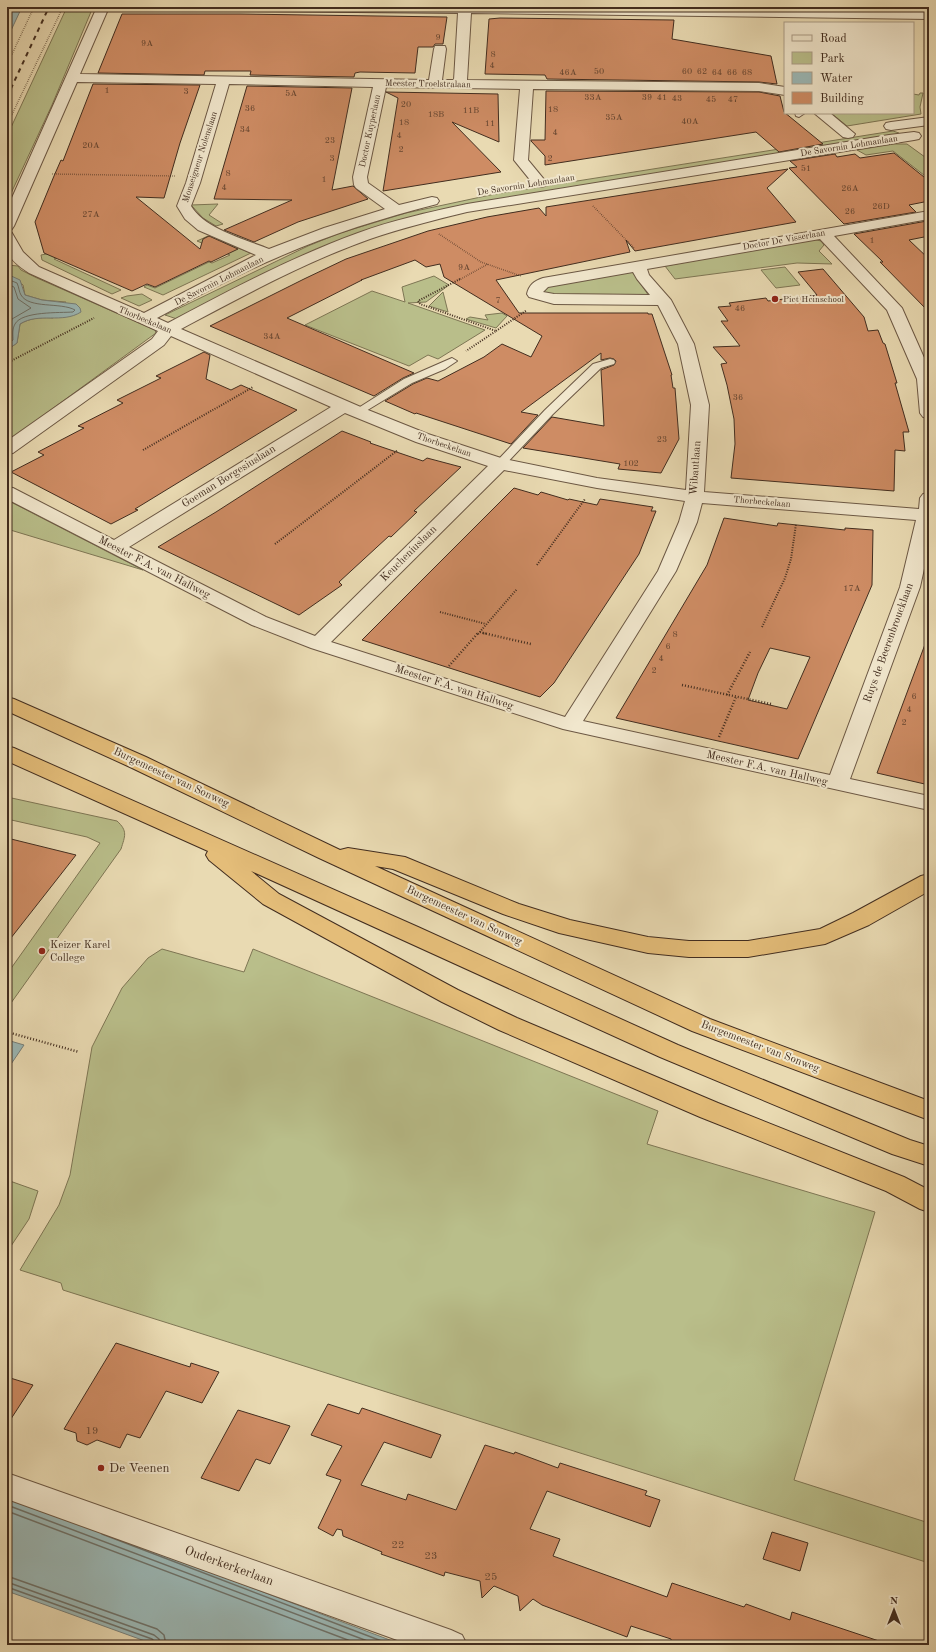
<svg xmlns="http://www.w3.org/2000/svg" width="936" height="1652" font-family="'Old Standard TT',serif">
	<rect width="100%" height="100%" fill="#e9dab2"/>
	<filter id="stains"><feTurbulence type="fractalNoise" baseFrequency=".005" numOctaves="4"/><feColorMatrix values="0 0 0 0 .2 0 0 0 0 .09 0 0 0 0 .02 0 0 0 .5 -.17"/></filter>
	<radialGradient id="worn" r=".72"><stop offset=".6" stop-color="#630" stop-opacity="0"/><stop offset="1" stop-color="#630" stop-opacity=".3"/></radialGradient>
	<g fill="#b9be8a" stroke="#7e7654">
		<polygon points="67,7 93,7 52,105 7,202 7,136"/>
		<polygon points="920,93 923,93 920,107 921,114 847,126 831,113 913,113 913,94 919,95"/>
		<polygon points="893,131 899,133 900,136 419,217 177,319 165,315 308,246 340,233 406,213 495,194"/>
		<polygon points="894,144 907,144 929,160 929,179 893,151 866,155 857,150"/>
		<polygon points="218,204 209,215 223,224 216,226 203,218 191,205"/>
		<polygon points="208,236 251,253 163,295 144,287 147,285 155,288 209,262 212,263 230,255 197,241"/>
		<polygon points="813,239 821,241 824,245 819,251 832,264 797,263 675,279 665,266"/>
		<polygon points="68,250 70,252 54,259 121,290 112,294 42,260 41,255"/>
		<path d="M7,265l11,1 3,4 16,8 118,52 1,3 -149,109v-92l10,-7 3,-19c10,-6 20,-7 33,-6l13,-16 -24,-2 -17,-5 -2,-10 -12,-9 -4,-2z"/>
		<polygon points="785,267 800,285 776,288 761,270"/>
		<polygon points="631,270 649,296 557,296 546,294 542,289 554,284"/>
		<polygon points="434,276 449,285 426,302 408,303 485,330 438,359 428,355 409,366 305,325 372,291 405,302 402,287"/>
		<polygon points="443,292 448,312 429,306"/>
		<polygon points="142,294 152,300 139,306 121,298 127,296"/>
		<polygon points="502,313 507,316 496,328 466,319 470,317 488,320 485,315"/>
		<polygon points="7,500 143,570 7,529"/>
		<path d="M7,797l110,24c11,10 8,15 4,28l-110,154 -4,-1v-28l93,-131 -13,-6 -80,-18z"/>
		<polygon points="162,949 244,972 253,949 658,1111 647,1144 875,1212 794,1480 929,1523 929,1563 63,1290 61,1283 20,1270 59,1205 70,1175 92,1047 122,988 148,958"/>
		<polygon points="7,1180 38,1191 29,1219 7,1252"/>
	</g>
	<g fill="#9bb8b6" stroke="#77807a">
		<polygon points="7,7 22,7 7,39"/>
		<path d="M7,274l13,6 5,15 17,5 34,4 4,4 1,4c-19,12 -42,0 -61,12l-3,19 -10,7z"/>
		<polygon points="7,1040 24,1045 7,1070"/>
		<polygon points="7,1495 403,1645 156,1645 7,1591"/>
	</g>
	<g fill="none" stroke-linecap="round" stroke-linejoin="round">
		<g stroke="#6e726a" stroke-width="1">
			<path d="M7,279l10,4c2,4 2,9 4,12 8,14 40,7 54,15l-2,2c-13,1 -51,-1 -58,12 -3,5 -2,11 -2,16l-6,5"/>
			<polyline points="7,284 14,287 18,299 31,308 12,319 7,339"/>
		</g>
		<g stroke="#6e726a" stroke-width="1.5">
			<polyline points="7,1505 378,1645"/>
			<polyline points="7,1511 361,1645"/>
			<polyline points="102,1534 392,1645"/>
			<polyline points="7,1576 157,1629 164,1635 166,1645"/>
			<polyline points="7,1582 154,1635 159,1639 160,1645"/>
			<polyline points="7,1587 152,1639 155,1642 155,1645"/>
		</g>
	</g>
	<g fill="#ce8c64" stroke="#422d1f" fill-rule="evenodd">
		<polygon points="122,14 240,14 447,17 443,44 435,44 433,47 418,47 415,73 360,72 355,73 354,77 250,75 251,71 205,71 204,75 98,73"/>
		<polygon points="500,18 674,20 672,39 771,56 777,84 759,82 547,79 545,75 485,74 489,19"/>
		<polygon points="93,84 200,85 180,143 164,198 136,197 200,249 203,239 209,236 238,249 211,262 209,261 155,287 147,284 132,291 44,253 35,222 54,176 61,160 63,161"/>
		<polygon points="247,86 352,88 332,190 353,186 368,199 298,222 254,242 224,230 292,200 214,199"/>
		<polygon points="546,91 759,92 780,96 784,112 823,144 779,152 756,132 545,165 545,156 531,141 531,140 545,140"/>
		<polygon points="386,92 498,94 499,142 452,122 501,172 383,191 398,98"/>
		<polygon points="894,153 929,181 929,201 909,205 916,212 844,224 789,168 797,167 790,161 835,154 837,157 855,154 860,158"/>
		<polygon points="788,169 767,188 796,222 635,251 626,240 630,252 496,280 519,313 648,313 648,314 652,314 672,375 671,375 673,388 675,388 679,439 661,473 618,469 620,464 523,448 552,417 604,426 601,370 614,365 616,361 614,359 610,358 601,360 601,353 521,412 538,415 511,444 416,413 415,414 385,401 413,384 427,378 438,381 484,357 502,344 531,357 542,336 444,277 440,264 426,267 415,260 361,280 362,280 287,318 414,373 403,378 374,396 210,326 304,279 346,259 428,231 487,217 539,208 546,216 546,207"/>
		<polygon points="927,221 929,222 929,236 909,240 929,259 929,312 880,262 883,262 854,234"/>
		<polygon points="823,269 864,317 868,331 878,330 883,343 885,344 897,383 895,383 909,432 903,432 905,451 895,450 894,491 731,478 735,444 734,419 727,385 721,364 727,363 713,347 740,346 721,321 728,321 718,307 731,306 729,303 766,298 768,301 817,295 798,272"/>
		<polygon points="204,352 210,355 206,379 231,390 241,385 297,410 135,509 138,510 111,524 11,472 44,455 38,452 84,428 78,426 123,403 117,400 161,378 156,376"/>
		<polygon points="342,431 371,442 370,443 423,461 427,458 461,467 414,511 417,512 391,537 389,536 339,582 342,585 299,615 158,547 216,512"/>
		<polygon points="514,488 538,495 541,492 568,500 569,499 597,505 600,499 653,507 651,511 656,511 639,554 554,683 540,697 362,640"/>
		<path d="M724,518l53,8 1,-3 67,7v-2l28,2 -1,55 -74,174 -182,-41 91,-153zM770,648l40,9 -23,52 -39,-9 10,-27z"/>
		<polygon points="927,639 929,640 929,785 877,773"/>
		<polygon points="7,838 76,855 7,943"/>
		<polygon points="116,1343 190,1367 191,1363 219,1372 202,1403 166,1391 140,1438 127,1434 120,1448 97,1440 87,1445 77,1441 76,1433 64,1429"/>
		<polygon points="7,1377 33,1385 7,1425"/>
		<polygon points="328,1404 359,1414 362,1408 441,1435 431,1458 384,1442 361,1485 406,1500 408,1494 456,1510 485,1445 514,1454 515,1452 558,1468 560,1463 647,1491 645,1495 660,1500 650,1527 547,1491 530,1529 560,1539 553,1556 667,1597 672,1583 744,1607 746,1604 790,1620 792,1612 879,1641 879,1645 672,1645 671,1639 631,1626 627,1637 542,1605 533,1599 520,1611 518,1596 494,1586 482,1598 480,1581 445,1572 444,1576 381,1554 382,1552 343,1536 342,1530 337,1529 333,1536 318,1528 341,1480 326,1475 342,1446 311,1435"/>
		<polygon points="238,1410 290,1426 270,1464 256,1459 239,1491 201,1478"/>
		<polygon points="772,1532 808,1543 800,1571 763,1559"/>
	</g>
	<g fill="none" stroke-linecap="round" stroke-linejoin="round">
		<defs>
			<g id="service">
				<polygon points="795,113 805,113 799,117 796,116"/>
				<polygon points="452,358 457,361 445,369 412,383 361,414 357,415 352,412 404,379"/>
				<polygon points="610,359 614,360 615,362 614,364 601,368 553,414 504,466 496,466 494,464 496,462 545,410 593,364"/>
			</g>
			<g id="minor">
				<path d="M97,7h12l-29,67 349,6 5,-31 1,-3h10l1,3 -4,31h12l4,-67 -204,-2 -4,-1 -2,-3h319l362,4v8l-458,-6 -4,67 292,3 26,4v8l-26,-4 -226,-2 -5,71 19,23 -2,3 -5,1 -5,-1 -21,-26 6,-71 -134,-2 -19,90 1,6 31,22 33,-8 5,1 2,3 -2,3c-55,14 -109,31 -161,54 -41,17 -80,39 -119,60l11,5c62,-33 124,-66 190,-90 35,-13 72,-21 109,-29l422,-69 25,-3 5,1 2,3 -2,3 -5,1 -447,72c-33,8 -65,16 -97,27 -65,23 -127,57 -189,90l182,79 65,26 76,25 93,19 89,12 5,-85 -13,-61 -20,-39 -104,-1 -25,-7 -2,-3c2,-9 7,-13 16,-16l386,-67v8l-95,17 68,72 27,61v49l-6,-1 -3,-4 -3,-34 -30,-69 -67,-71 -173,30 2,6 22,25 23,44 15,61 -5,87 215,17 1,-11 3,-4 6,-1v53l-9,41 -70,192 79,17v14l-366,-81 -252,-81 -59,-23 -245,-126v-12l6,1 101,52 217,-133 -160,-71 -7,9 -151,108 -6,1v-13l145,-102 6,-8 -129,-58c-21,-14 -22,-17 -22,-42l5,2 11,19 16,15 105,46 112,-58 -58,-25 -13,-11 -8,-13 9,-23 30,-99 -139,-2 -63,144 -2,3 -5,1v-21zM229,84l144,3 -20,90 1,8 2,3 29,21 -61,19 -55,21c-25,-10 -64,-20 -78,-43l9,-23zM633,272l4,7 13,16 -96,-1 -11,-2 5,-5zM345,413l71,29 72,24 -173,170 -49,-19 -137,-70zM504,470l93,18 88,13 -6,21 -21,49 -93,146 -234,-75zM702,503l214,17 -16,67 -70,188 -247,-54 93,-150 21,-49z"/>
				<polygon points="814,113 830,113 855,134 853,137 848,138 843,137"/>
				<polygon points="929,117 929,125 891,130 886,129 884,126 886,123 891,122"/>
				<polygon points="7,1473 451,1630 462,1635 467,1645 411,1645 7,1499"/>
			</g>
			<g id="motorway">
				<polygon points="7,697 14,699 146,757 340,850 348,848 405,857 519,904 570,920 648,937 689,941 748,941 820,929 853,913 921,876 929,874 929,891 869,925 825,944 748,957 689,957 648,953 559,933 503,914 393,869 375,866 710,1019 929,1101 929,1120 692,1031 319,858 130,767 7,711"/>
				<polygon points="7,746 14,748 418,927 678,1045 910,1140 929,1146 929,1166 892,1154 660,1057 251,871 279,894 458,990 517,1018 718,1103 904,1177 929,1190 929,1212 920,1209 886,1191 700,1117 499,1030 442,1002 263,904 209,860 206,855 208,851 7,761"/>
			</g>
		</defs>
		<use href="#service" stroke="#6c5844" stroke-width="2"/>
		<use href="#minor" stroke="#6c5844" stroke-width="2"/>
		<use href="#motorway" stroke="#422d1f" stroke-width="2"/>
		<g stroke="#422d1f" stroke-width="1.5" stroke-dasharray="0.5 1.5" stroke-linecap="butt">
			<polyline points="7,65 34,7"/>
			<polyline points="7,125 63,7"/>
			<polyline points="52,174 175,176"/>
			<polyline points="593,206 634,248"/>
			<polyline points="439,234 481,262 521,276"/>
			<polyline points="459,280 488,264"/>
		</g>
		<g stroke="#422d1f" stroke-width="2" stroke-dasharray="1 1.5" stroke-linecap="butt">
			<polyline points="460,279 418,301 420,304 496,331 466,351"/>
			<polyline points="496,331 527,310"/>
			<polyline points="7,363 94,318"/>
			<polyline points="143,450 253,387"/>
			<polyline points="275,544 398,450"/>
			<polyline points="537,565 585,499"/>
			<polyline points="440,612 486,624"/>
			<polyline points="762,627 785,578 791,559 796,524"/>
			<polyline points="480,632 487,634"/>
			<polyline points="478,634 517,589"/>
		</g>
		<g stroke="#422d1f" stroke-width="2.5" stroke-dasharray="1 2" stroke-linecap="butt">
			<polyline points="483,633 531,644"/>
			<polyline points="449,666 478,633"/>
			<polyline points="682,685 771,704"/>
			<polyline points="727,695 750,652"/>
			<polyline points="719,737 736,697"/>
			<polyline points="7,1032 79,1052"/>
		</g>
		<use href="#service" fill="#f1e7cd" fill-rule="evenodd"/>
		<use href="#minor" fill="#f1e7cd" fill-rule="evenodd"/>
		<use href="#motorway" fill="#e4bd79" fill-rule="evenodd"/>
		<polyline stroke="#422d1f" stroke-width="2" stroke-dasharray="4.5 4.5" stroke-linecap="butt" points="7,97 49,7"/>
	</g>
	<g fill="#8f2418" stroke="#f1e7cd" stroke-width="1.5">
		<circle cx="775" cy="299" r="4"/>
		<circle cx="42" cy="951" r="4"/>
		<circle cx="101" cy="1468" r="4"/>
	</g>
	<g text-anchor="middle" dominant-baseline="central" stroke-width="4" stroke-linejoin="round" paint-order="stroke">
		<g font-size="9" fill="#654530">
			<text x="438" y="37">9</text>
			<text x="147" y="43">9A</text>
			<text x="493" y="54">8</text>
			<text x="492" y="65">4</text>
			<text x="599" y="71">50</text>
			<text x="687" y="71">60</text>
			<text x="702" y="71">62</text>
			<text x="568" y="72">46A</text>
			<text x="717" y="72">64</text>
			<text x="732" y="72">66</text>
			<text x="747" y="72">68</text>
			<text x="107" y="90">1</text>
			<text x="186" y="91">3</text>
			<text x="291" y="93">5A</text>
			<text x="593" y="97">33A</text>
			<text x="647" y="97">39</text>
			<text x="662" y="97">41</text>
			<text x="677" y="98">43</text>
			<text x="711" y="99">45</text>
			<text x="733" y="99">47</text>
			<text x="406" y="104">20</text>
			<text x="250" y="108">36</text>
			<text x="553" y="109">18</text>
			<text x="471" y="110">11B</text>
			<text x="436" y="114">18B</text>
			<text x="614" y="117">35A</text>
			<text x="690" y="121">40A</text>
			<text x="404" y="122">18</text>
			<text x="490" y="123">11</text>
			<text x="245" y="129">34</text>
			<text x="555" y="132">4</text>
			<text x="399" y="135">4</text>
			<text x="330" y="140">23</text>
			<text x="91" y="145">20A</text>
			<text x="401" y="149">2</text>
			<text x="332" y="158">3</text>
			<text x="550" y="158">2</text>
			<text x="806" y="168">51</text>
			<text x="228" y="173">8</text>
			<text x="324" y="179">1</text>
			<text x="224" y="187">4</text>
			<text x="850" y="188">26A</text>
			<text x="881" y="206">26D</text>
			<text x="850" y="211">26</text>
			<text x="91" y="214">27A</text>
			<text x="872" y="240">1</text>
			<text x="464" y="267">9A</text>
			<text x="498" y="300">7</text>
			<text x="740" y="308">46</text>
			<text x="272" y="336">34A</text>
			<text x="738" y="397">36</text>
			<text x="662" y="439">23</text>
			<text x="631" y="463">102</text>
			<text x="852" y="588">17A</text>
			<text x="675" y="634">8</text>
			<text x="668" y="646">6</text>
			<text x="661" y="658">4</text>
			<text x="654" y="670">2</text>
			<text x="914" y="696">6</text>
			<text x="909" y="709">4</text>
			<text x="904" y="722">2</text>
		</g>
		<g font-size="9" fill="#422d1f" stroke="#f1e7cd">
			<text transform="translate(428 84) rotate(1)">Meester Troelstralaan</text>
			<text transform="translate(370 131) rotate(-78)">Doctor Kuyperlaan</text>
			<text transform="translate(849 146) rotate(-9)">De Savornin Lohmanlaan</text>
			<text transform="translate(200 157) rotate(-72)">Monseigneur Nolenslaan</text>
			<text transform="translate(526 185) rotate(-9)">De Savornin Lohmanlaan</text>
			<text transform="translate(784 240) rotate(-10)">Doctor De Visserlaan</text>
			<text transform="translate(219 281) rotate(-27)">De Savornin Lohmanlaan</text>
			<text transform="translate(145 320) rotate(23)">Thorbeckelaan</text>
			<text transform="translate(444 445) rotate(19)">Thorbeckelaan</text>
			<text transform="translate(762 502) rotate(5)">Thorbeckelaan</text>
		</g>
		<g font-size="9" fill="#422d1f" stroke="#f1e7cd" text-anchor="start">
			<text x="783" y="299">Piet Heinschool</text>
		</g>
		<g font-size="11" fill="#422d1f" stroke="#f1e7cd">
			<text transform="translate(696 468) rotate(-86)">Wibautlaan</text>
			<text transform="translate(229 477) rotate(-32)">Goeman Borgesiuslaan</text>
			<text transform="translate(409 554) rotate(-45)">Keucheniuslaan</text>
			<text transform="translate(154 568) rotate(27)">Meester F.A. van Hallweg</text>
			<text transform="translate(889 643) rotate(-70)">Ruys de Beerenbroucklaan</text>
			<text transform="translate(454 688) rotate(18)">Meester F.A. van Hallweg</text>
			<text transform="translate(767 769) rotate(13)">Meester F.A. van Hallweg</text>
			<text transform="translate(171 778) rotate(25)">Burgemeester van Sonweg</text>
			<text transform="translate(464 916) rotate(25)">Burgemeester van Sonweg</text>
			<text transform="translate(760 1047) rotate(21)">Burgemeester van Sonweg</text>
		</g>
		<g font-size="11" fill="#422d1f" stroke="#f1e7cd" text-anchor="start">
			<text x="50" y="945">Keizer Karel<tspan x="50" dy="13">College</tspan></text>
		</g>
		<g font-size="11" fill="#654530">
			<text x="92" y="1431">19</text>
			<text x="398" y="1545">22</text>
			<text x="431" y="1556">23</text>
			<text x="491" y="1577">25</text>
		</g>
		<g font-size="13" fill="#422d1f" stroke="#f1e7cd" text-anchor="start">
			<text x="109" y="1468">De Veenen</text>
		</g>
		<g font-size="13" fill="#422d1f" stroke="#f1e7cd">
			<text transform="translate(229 1566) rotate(20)">Ouderkerkerlaan</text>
		</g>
	</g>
	<rect width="936" height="1652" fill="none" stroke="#e9dab2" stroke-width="24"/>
	<rect x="8" y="8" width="920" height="1636" fill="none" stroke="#422d1f" stroke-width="2"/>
	<rect x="12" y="12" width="912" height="1628" fill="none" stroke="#422d1f"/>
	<rect x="784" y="22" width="130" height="92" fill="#f1e7cd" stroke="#ab9d87"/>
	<rect x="792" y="35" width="20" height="6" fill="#f1e7cd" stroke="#ab9d87"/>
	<text x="820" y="42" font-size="12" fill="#422d1f">Road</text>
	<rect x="792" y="52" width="20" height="12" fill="#b9be8a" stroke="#ab9d87"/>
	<text x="820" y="62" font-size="12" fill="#422d1f">Park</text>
	<rect x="792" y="72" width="20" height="12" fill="#9bb8b6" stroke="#ab9d87"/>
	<text x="820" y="82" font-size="12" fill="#422d1f">Water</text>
	<rect x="792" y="92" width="20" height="12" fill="#ce8c64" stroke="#ab9d87"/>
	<text x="820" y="102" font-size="12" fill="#422d1f">Building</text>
	<g transform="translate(894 1610)" stroke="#f1e7cd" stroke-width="3" paint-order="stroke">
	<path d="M0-3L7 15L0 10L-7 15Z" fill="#422d1f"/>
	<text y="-6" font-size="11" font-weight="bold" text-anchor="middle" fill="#422d1f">N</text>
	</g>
	<rect width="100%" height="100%" filter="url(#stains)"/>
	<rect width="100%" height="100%" fill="url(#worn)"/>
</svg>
